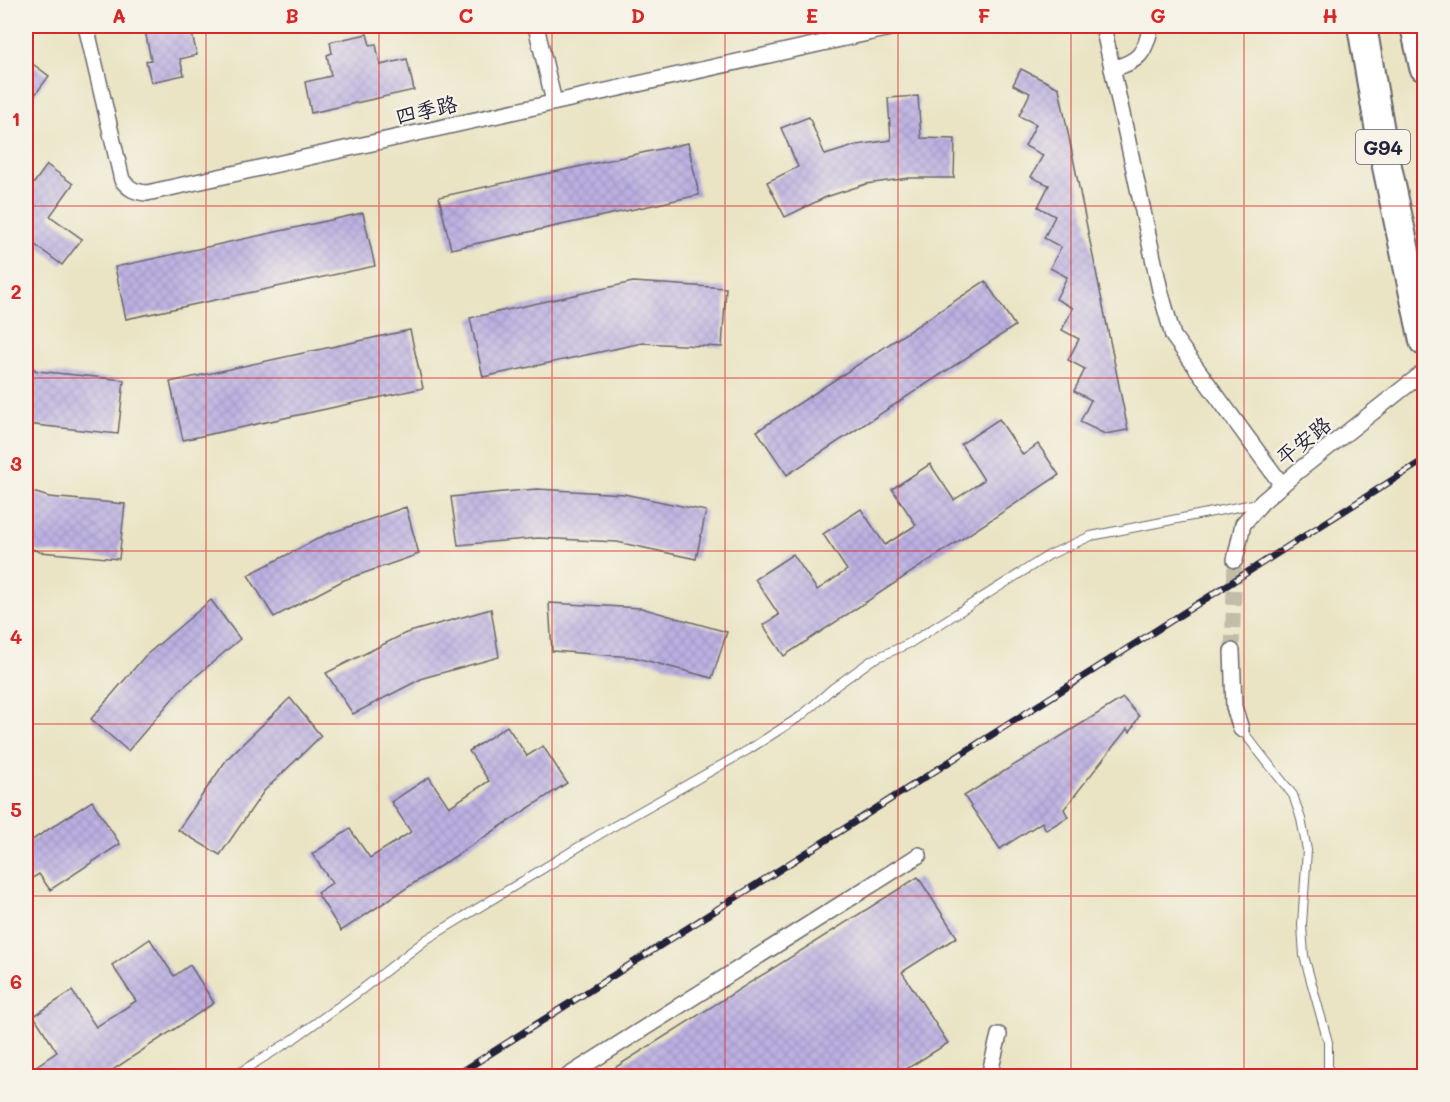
<svg xmlns="http://www.w3.org/2000/svg" width="1450" height="1102" font-family="Mali,'LXGW WenKai TC',sans-serif">
	<defs>
		<pattern id="building-cross-hatch" width="8" height="8" patternUnits="userSpaceOnUse" patternTransform="scale(1.5)"><rect width="8" height="8" fill="#bbb0e1"/><path d="M0 0l8 8M0 8l8-8" fill="none" stroke="#a097c2"/></pattern>
	</defs>
	<rect width="100%" height="100%" fill="#f7f3e8"/>
	<filter id="ink" filterUnits="userSpaceOnUse"><feTurbulence type="fractalNoise" baseFrequency=".0167" numOctaves="2"/><feDisplacementMap in="SourceGraphic" scale="12" xChannelSelector="R" yChannelSelector="G"/><feConvolveMatrix kernelMatrix="1 2 1 2 8 2 1 2 1" color-interpolation-filters="sRGB"/></filter>
	<filter id="wash" filterUnits="userSpaceOnUse"><feTurbulence type="fractalNoise" baseFrequency=".008" numOctaves="4" result="noise"/><feDisplacementMap in="SourceGraphic" scale="24" xChannelSelector="R" yChannelSelector="G"/><feGaussianBlur stdDeviation="1.35" result="paint"/><feColorMatrix in="noise" values="0 0 0 0 0 0 0 0 0 0 0 0 0 0 0 0 0 1.4 0 .05"/><feComposite in="paint" operator="in"/></filter>
	<g filter="url(#wash)">
		<rect width="100%" height="100%" fill="#eae4c5"/>
		<g id="blocks">
			<g fill="url(#building-cross-hatch)">
				<polygon points="144,26 190,26 197,55 180,59 184,75 151,82 146,61 151,60"/>
				<polygon points="367,34 370,45 376,44 380,65 407,59 414,90 311,113 305,82 331,76 327,55 332,53 330,42"/>
				<polygon points="26,59 49,76 26,107"/>
				<polygon points="1021,69 1059,88 1128,430 1105,434 1080,422 1091,400 1074,391 1085,369 1068,360 1079,339 1062,330 1073,308 1056,299 1067,277 1050,268 1061,247 1044,238 1055,216 1038,207 1049,185 1031,177 1043,155 1025,146 1036,124 1019,116 1030,93 1013,85"/>
				<polygon points="918,96 921,138 955,139 954,178 909,178 866,184 826,197 785,217 767,182 798,167 781,128 809,117 825,155 857,145 891,140 888,98"/>
				<polygon points="688,143 699,195 451,249 439,197"/>
				<polygon points="47,165 73,184 50,216 82,239 62,265 26,238 26,194"/>
				<polygon points="363,213 375,266 126,319 115,267"/>
				<polygon points="985,281 1015,326 787,475 757,431"/>
				<polygon points="633,282 726,288 722,347 642,343 483,377 470,318"/>
				<polygon points="410,330 423,388 183,440 170,382"/>
				<polygon points="26,364 37,371 124,380 118,434 26,424"/>
				<polygon points="999,419 1023,455 1038,444 1059,475 784,656 763,625 779,615 755,579 793,554 817,590 847,570 823,534 861,509 885,545 916,525 892,489 930,464 954,500 984,480 961,444"/>
				<polygon points="537,489 624,494 706,511 696,559 617,542 538,538 458,545 451,497"/>
				<polygon points="26,490 49,497 125,504 119,559 40,552 26,547"/>
				<polygon points="406,507 419,554 344,580 274,617 248,575 325,535"/>
				<polygon points="211,600 240,639 180,690 128,751 91,719 145,656"/>
				<polygon points="549,603 641,608 727,632 712,678 633,657 552,651"/>
				<polygon points="491,609 499,657 423,678 353,714 326,673 406,633"/>
				<polygon points="290,698 321,736 264,791 220,855 178,830 227,759"/>
				<polygon points="1123,698 1139,716 1130,732 1127,729 1064,809 1068,817 1046,830 1042,822 1000,849 964,796"/>
				<polygon points="507,726 527,756 543,746 567,783 341,931 317,893 332,883 312,854 350,829 370,858 411,832 391,802 429,777 449,807 489,781 469,751"/>
				<polygon points="92,801 120,844 50,890 39,874 26,882 26,844"/>
				<polygon points="918,877 957,937 902,972 948,1043 894,1077 600,1077"/>
				<polygon points="150,939 174,976 190,965 214,1003 102,1077 26,1077 26,1073 57,1052 34,1016 72,991 96,1027 136,1001 112,965"/>
			</g>
		</g>
	</g>
	<g filter="url(#ink)">
		<use href="#blocks" fill-opacity="0" stroke="#68666b" stroke-width="1.5"/>
		<g fill="none" stroke-linecap="round" stroke-linejoin="round">
			<polyline stroke="#c2bda9" stroke-width="15" stroke-dasharray="15 8" stroke-linecap="butt" points="1232,651 1235,560"/>
			<defs>
				<g id="lane">
					<polyline points="1241,729 1293,795 1301,819 1307,850 1302,925 1304,956 1328,1042 1328,1076"/>
					<polyline points="234,1076 292,1040 356,994 427,939 600,834 748,750 801,716 833,688 872,660 910,643 1049,555 1091,536 1258,503"/>
				</g>
				<g id="street">
					<path d="M86,26l36,154c7,9 13,12 25,13l752,-167"/>
					<polyline points="536,26 554,102"/>
					<polyline points="1103,26 1160,290 1173,336 1282,485"/>
					<path d="M1112,69c28,-8 33,-16 39,-43"/>
					<polyline points="1235,560 1243,524 1262,502 1298,471 1424,372"/>
					<polyline points="1232,651 1234,707 1241,729"/>
					<polyline points="568,1076 919,855"/>
					<polyline points="989,1076 999,1035"/>
				</g>
				<g id="highway">
					<polyline points="1362,26 1382,143 1424,341"/>
					<polyline points="1415,26 1424,67"/>
				</g>
			</defs>
			<use href="#lane" stroke="#68666b" stroke-width="10"/>
			<use href="#street" stroke="#68666b" stroke-width="18"/>
			<use href="#highway" stroke="#68666b" stroke-width="32"/>
			<use href="#lane" stroke="#fff" stroke-width="8"/>
			<use href="#street" stroke="#fff" stroke-width="15"/>
			<use href="#highway" stroke="#fff" stroke-width="28"/>
			<defs>
				<polyline id="rail" points="455,1076 1424,460"/>
			</defs>
			<use href="#rail" stroke="#22223b" stroke-width="7"/>
			<use href="#rail" stroke="#f7f3e8" stroke-width="4.5" stroke-dasharray="14" stroke-linecap="butt"/>
		</g>
	</g>
	<path fill="none" stroke="#d62828" stroke-width="1.5" stroke-opacity="0.55" d="M206,26v1050M379,26v1050M552,26v1050M725,26v1050M898,26v1050M1071,26v1050M1244,26v1050M26,206h1398M26,378h1398M26,551h1398M26,724h1398M26,896h1398"/>
	<g text-anchor="middle" dominant-baseline="central" stroke-width="4.5" stroke-linejoin="round" paint-order="stroke">
		<rect fill="#f7f3e8" stroke="#62616f" stroke-width="1.5" x="1356" y="130" width="54" height="34" rx="4.5"/>
		<g font-size="20" font-weight="bold" fill="#22223b">
			<text x="1383" y="147">G94</text>
		</g>
		<g font-size="21" fill="#22223b" stroke="#f7f3e8">
			<text transform="translate(426 109) rotate(-13)">四季路</text>
			<text transform="translate(1303 440) rotate(-39)">平安路</text>
		</g>
	</g>
	<rect width="1450" height="1102" fill="none" stroke="#f7f3e8" stroke-width="66"/>
	<rect x="33" y="33" width="1384" height="1036" fill="none" stroke="#d62828" stroke-width="2"/>
	<g font-size="20" text-anchor="middle" font-weight="bold" fill="#d62828">
		<text x="119" y="23">A</text>
		<text x="292" y="23">B</text>
		<text x="466" y="23">C</text>
		<text x="638" y="23">D</text>
		<text x="812" y="23">E</text>
		<text x="984" y="23">F</text>
		<text x="1158" y="23">G</text>
		<text x="1330" y="23">H</text>
		<text x="16" y="126">1</text>
		<text x="16" y="299">2</text>
		<text x="16" y="471">3</text>
		<text x="16" y="644">4</text>
		<text x="16" y="817">5</text>
		<text x="16" y="989">6</text>
	</g>
</svg>
